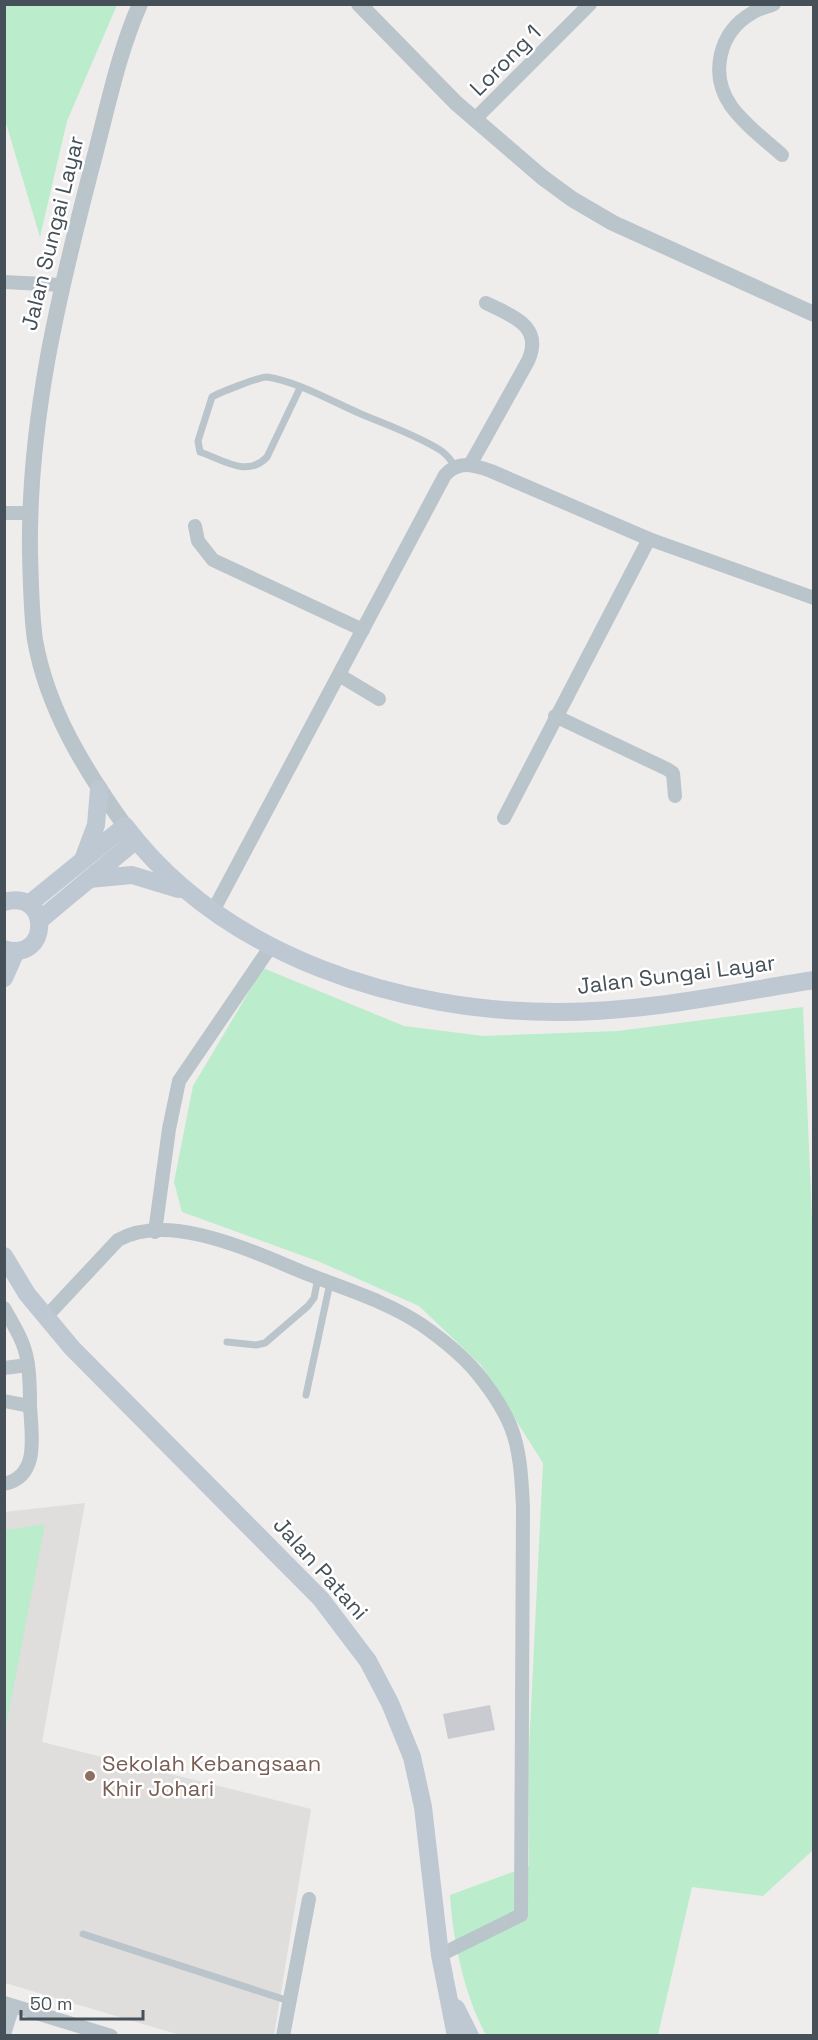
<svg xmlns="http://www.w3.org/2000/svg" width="818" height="2040" font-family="'Space Grotesk',sans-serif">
	<rect width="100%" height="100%" fill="#efecec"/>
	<polygon fill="#e0dddd" points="85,1503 42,1742 311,1809 274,2035 180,2035 5,1983 4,1512"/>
	<g fill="#bbeccb">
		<polygon points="4,5 117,5 67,121 40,237 5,120"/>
		<path d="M263,968l141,58 79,10 135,-5 185,-24 11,259 -1,584 -50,46 -71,-9 -34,148h-172c-22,-41 -33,-94 -36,-140l79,-29v-117l14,-286 -62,-98 -62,-59 -99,-44 -138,-50 -8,-30 19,-96z"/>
		<polygon points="45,1524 7,1722 5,1722 5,1530"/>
	</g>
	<polygon fill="#c9cbd1" points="490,1705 495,1730 448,1739 443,1714"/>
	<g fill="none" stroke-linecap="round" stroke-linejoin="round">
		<g stroke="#bac4cb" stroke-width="7">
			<path d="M300,388l-33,69c-20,21 -43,3 -67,-5l-2,-11 14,-44c6,-4 50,-21 55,-20 32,5 64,24 94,37 26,11 55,21 79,36 7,4 11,11 16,17"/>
			<polyline points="227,1342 256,1345 265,1343 308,1306 314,1298 318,1278"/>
			<polyline points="306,1395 330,1283"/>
			<polyline points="83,1934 289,2001"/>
		</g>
		<g stroke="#bac4cb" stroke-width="14">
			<path d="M774,4c-7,3 -16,5 -22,9 -33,19 -43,61 -21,93 13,18 34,34 51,49"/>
			<polyline points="475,119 590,4"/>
			<polyline points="4,282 62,285"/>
			<path d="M470,465l58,-104c16,-35 -16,-45 -42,-58"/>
			<polyline points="4,513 29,513"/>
			<polyline points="195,526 198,541 213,560 363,630"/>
			<polyline points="339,675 379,699"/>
			<polyline points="555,716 667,769 673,773 675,796"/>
			<polyline points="504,818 649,539"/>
			<path d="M213,911l232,-436c14,-15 29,-10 46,-4l158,68 165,59"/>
			<polyline points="155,1232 169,1129 179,1081 271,946"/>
			<path d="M4,1308c9,16 20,33 23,51 3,15 3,31 3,46 1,28 11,71 -26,79"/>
			<path d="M45,1318l73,-78c54,-30 141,15 192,35 38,15 78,27 112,50 20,14 40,30 55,48 40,49 43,73 46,134l-2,408 -81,40"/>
			<polyline points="4,1368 28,1365"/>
			<polyline points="4,1401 30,1406"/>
			<polyline points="4,2003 111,2036"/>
			<polyline points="4,2034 13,2006"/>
			<polyline points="283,2036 309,1899"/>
		</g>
		<g stroke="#bac4cb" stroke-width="16">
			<polyline points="359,4 456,103 542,177 572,199 613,223 814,314"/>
			<path d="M125,826c-40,-56 -78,-117 -90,-186 -4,-28 -4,-58 -5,-86 -2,-132 28,-257 61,-384 15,-55 26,-114 49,-166"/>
		</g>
		<g stroke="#bdc8d2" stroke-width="18">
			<polyline points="83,860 96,825 99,789"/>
			<polyline points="89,879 132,875 178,889"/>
			<path d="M4,902c48,-14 46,62 0,47"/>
			<path d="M29,904l96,-78c99,131 277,187 436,186 85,0 170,-19 253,-32"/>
			<polyline points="40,920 136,840"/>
			<polyline points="4,978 16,951"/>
			<polyline points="4,1256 27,1294 72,1348 321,1599 368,1661 390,1703 412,1757 423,1807 440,1955 456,2036"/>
			<polyline points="456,2008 470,2036"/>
		</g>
	</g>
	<circle fill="#8d6e63" stroke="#fff" stroke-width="2" cx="90" cy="1776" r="6"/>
	<g text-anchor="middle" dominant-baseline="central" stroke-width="5" stroke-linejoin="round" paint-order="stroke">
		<g font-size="22" fill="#455058" stroke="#fff">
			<text transform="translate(505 60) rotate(-45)">Lorong 1</text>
			<text transform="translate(52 233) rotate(-76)">Jalan Sungai Layar</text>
			<text transform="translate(676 974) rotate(-7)">Jalan Sungai Layar</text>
			<text transform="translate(321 1568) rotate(48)">Jalan Patani</text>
		</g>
		<g font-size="22" fill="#785e54" stroke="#fff" text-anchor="start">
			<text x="102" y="1763">Sekolah Kebangsaan<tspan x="102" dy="25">Khir Johari</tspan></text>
		</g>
	</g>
	<rect width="818" height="2040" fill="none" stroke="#455058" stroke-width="12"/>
	<path d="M21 2010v9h122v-9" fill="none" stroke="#455058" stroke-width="3"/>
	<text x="30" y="2010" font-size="18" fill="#455058" stroke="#ffffff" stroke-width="4.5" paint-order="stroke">50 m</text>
</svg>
